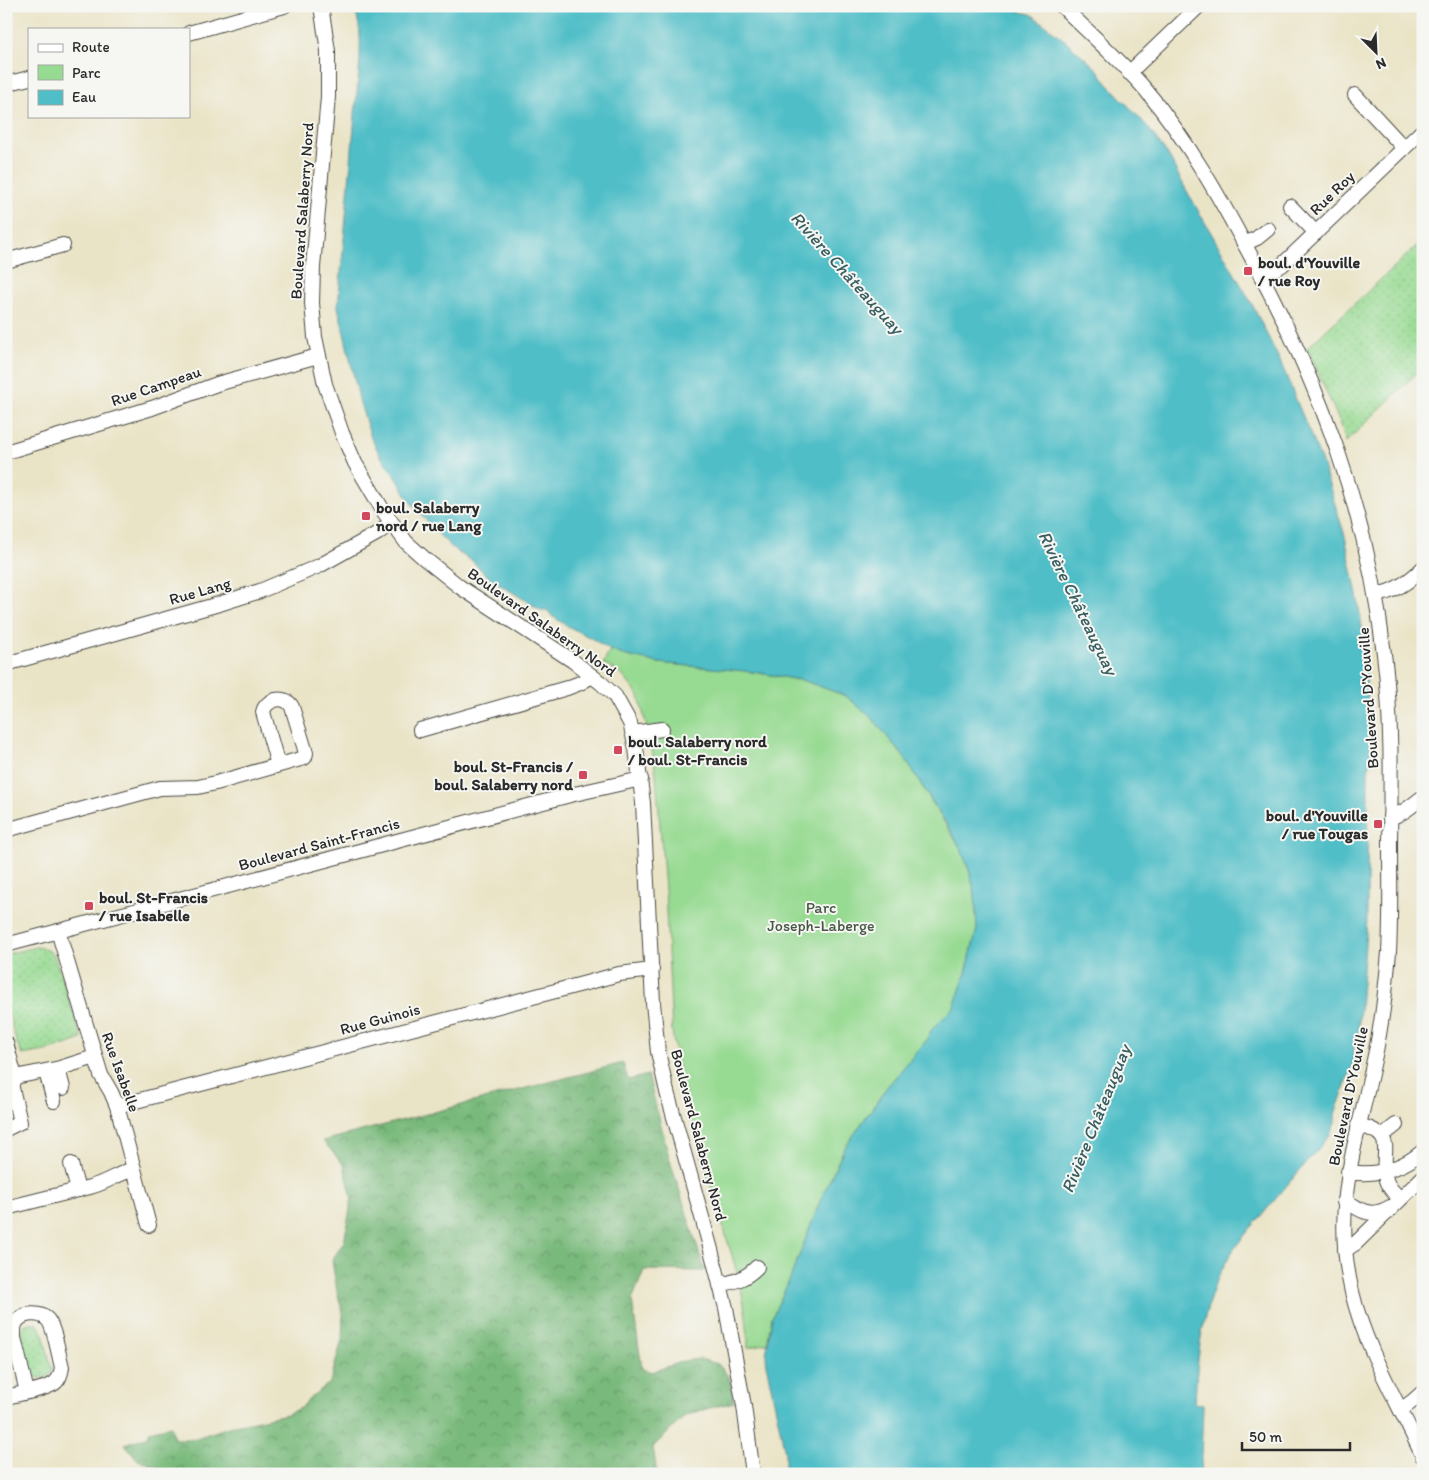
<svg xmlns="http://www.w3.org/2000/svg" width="1429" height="1480" font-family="Itim,sans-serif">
	<defs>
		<pattern id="grass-dots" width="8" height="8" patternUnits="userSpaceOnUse" patternTransform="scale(1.25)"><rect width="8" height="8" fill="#97da92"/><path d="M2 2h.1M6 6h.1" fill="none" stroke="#82bb7e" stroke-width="1.8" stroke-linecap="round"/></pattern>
		<pattern id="forest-crowns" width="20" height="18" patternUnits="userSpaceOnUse" patternTransform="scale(1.25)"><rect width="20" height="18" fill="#79ba7c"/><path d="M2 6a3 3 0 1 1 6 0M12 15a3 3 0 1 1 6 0" fill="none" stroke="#639766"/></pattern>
	</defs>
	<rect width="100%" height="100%" fill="#f6f6f2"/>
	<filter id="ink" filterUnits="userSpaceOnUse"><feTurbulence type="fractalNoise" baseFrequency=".02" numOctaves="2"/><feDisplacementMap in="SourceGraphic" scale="10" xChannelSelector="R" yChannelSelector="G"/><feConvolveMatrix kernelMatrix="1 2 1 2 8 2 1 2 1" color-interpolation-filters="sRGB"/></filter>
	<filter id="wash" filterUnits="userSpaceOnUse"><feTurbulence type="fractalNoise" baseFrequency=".0096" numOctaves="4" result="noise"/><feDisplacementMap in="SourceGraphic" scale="20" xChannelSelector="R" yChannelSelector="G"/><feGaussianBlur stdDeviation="1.12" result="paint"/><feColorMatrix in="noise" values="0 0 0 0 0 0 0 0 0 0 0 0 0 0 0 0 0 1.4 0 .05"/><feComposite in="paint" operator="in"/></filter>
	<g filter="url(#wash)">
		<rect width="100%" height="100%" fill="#eae4c7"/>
		<g fill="url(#grass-dots)" stroke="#61825e">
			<polygon points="1423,240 1423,367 1346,442 1341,425 1307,348"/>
			<path d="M36,947c8,1 12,3 18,8l28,84 -31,11 -29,5 -6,-14 -10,-37v-50z"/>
			<path d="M29,1323h7l6,7 10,40c-1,4 -3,7 -8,8 -3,0 -6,0 -8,-1 -7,-4 -13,-38 -14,-47l2,-5z"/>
		</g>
		<polygon fill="url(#forest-crowns)" stroke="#527254" points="623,1063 628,1080 648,1075 671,1164 705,1271 644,1270 632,1300 642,1369 652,1372 683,1361 700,1359 718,1364 729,1377 734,1402 702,1410 685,1416 653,1447 657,1474 163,1474 158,1467 138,1460 125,1444 149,1436 149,1431 171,1426 174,1439 193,1439 235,1425 287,1414 302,1407 312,1396 330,1383 342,1340 343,1314 337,1291 332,1260 344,1242 352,1198 344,1165 323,1141"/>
		<path fill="#97da92" stroke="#61825e" d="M610,650l13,5 36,8 39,4 37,2 70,12 41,15 27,23 31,38 57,92 8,21 6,24 2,35 -11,44 -12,34 -22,22 -5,11 -40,47 -43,62 -23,50 -31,80 -18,38 -5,26 -19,5c0,-43 -12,-79 -24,-119 -19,-65 -43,-131 -52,-198l-7,-142 -9,-114 -4,-26 -13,-53 -16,-20 -8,-6 -12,-6z"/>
		<path fill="#50bec7" stroke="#3e7479" d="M352,6h661l8,6 10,2 36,28 31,28 8,12 41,44 21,29 16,31 68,118 28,57 41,99 24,76 13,64 8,55v29l3,24 2,45 -3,20 -1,147 -9,113 -4,13 -1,18 -18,50v9l-5,12c-22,26 -45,52 -67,79 -13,15 -28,31 -37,48 -24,41 -29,95 -31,141l8,2 -2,55 1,14h-417v-22l-18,-84 -1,-13 6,-38 18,-38 31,-80 23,-50 43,-62 40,-47 5,-11 22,-22 12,-34 11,-44 -2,-35 -6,-24 -8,-21 -10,-18 -47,-74 -31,-38 -27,-23 -41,-15 -50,-9 -96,-9 -36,-8 -13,-5 -19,-12 -22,-11 -17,-11 -5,-6h-6l-50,-31 -20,-19 -14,-8 -20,-19 -28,-33 -11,-20 -16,-22 -11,-20 -11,-35 -22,-96 22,-248c0,-17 2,-37 -8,-53z"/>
	</g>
	<g filter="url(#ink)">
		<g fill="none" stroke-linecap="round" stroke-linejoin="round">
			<defs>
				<g id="minor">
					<polyline points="321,6 328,51 328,97 313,267 312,303 315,337 325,384 342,433 355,463 384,512 406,542 425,559 460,587 573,661 601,683 615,696 630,723 636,748 643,803 653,1003 658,1052 667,1092 710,1246 726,1308 744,1406 753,1474"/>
					<path d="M1062,6c27,27 58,54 83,83 44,53 77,112 109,173 66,124 114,251 130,392 8,62 7,125 6,188 0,36 1,73 -1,110 -3,36 -7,73 -15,108 -17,83 -43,145 -22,232 14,59 47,111 71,165"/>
					<polyline points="189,33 284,6"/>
					<polyline points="1129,73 1199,6"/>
					<polyline points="6,84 29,78"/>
					<polyline points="1355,95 1404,148"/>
					<polyline points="1290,206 1316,233"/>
					<polyline points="1244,244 1257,238 1268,229"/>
					<polyline points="6,261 63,245"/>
					<polyline points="1261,276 1282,265 1423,130"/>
					<polyline points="6,452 152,408 217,384 318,356"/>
					<path d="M1376,595c18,-3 34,-14 47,-27"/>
					<polyline points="6,664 219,604 260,591 319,566 378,533 391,523"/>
					<polyline points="420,730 567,688 580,683 592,676"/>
					<polyline points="633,733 662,729"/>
					<path d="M1390,817c13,-2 23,-13 33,-20"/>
					<path d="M6,830l154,-42 38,-1 18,-4 88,-25 1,-1 1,-4 -14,-46c-7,-13 -26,-8 -29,5l15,53"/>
					<polyline points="58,931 101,1075 111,1092 117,1106 149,1225"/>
					<polyline points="6,945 570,795 641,779"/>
					<polyline points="6,1043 15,1077 60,1068 95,1057"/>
					<polyline points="58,1069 63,1088"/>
					<polyline points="46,1072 54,1101"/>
					<polyline points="117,1106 590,982 619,974 652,970"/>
					<path d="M1358,1125c42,10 21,27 28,55 2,8 9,13 14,19"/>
					<polyline points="6,1129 20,1122 12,1088 12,1083 15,1077"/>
					<polyline points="1382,1136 1396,1125"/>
					<polyline points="71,1164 78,1190"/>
					<path d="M1348,1172c28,4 54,-3 75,-21"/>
					<path d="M1344,1202c7,1 10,4 15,7 10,6 21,4 31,-2"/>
					<path d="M6,1208l84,-21c16,-4 29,-14 44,-18"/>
					<polyline points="1345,1250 1356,1243 1423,1177"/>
					<path d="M720,1285c16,-4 25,-6 37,-18"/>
					<path d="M6,1397c11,-3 38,-7 47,-13 6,-3 8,-10 9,-17 -3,-10 -8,-42 -15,-48 -7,-7 -23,-6 -29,1 -5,4 -4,12 -4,18l13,54"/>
					<polyline points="1401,1410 1414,1400 1423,1392"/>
				</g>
			</defs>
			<use href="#minor" stroke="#484742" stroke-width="16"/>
			<use href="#minor" stroke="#fff" stroke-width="14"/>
		</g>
	</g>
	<g fill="#d1495b" stroke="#f6f6f2" stroke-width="2">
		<rect x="1243" y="266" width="10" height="10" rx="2.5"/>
		<rect x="361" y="511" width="10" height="10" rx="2.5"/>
		<rect x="613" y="745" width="10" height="10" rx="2.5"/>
		<rect x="578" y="770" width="10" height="10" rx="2.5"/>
		<rect x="1373" y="819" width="10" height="10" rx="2.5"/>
		<rect x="84" y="901" width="10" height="10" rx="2.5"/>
	</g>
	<g text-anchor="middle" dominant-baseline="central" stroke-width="4" stroke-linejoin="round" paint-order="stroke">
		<g font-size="16" fill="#2b2b2b" stroke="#f6f6f2">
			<text transform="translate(1332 193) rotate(-44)">Rue Roy</text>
			<text transform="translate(302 211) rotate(-86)">Boulevard Salaberry Nord</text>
			<text transform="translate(156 386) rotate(-19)">Rue Campeau</text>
			<text transform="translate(200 591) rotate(-16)">Rue Lang</text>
			<text transform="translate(542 622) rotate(35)">Boulevard Salaberry Nord</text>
			<text transform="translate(1368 698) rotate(-94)">Boulevard D'Youville</text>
			<text transform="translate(319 844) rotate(-15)">Boulevard Saint-Francis</text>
			<text transform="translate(380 1019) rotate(-15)">Rue Guinois</text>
			<text transform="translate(121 1072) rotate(70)">Rue Isabelle</text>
			<text transform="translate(1348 1096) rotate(-78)">Boulevard D'Youville</text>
			<text transform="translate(699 1135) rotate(75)">Boulevard Salaberry Nord</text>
		</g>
		<g font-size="16" font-weight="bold" fill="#2b2b2b" stroke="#f6f6f2" text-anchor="start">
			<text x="1258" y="262">boul. d'Youville<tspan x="1258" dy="18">/ rue Roy</tspan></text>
			<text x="376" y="507">boul. Salaberry<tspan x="376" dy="18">nord / rue Lang</tspan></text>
			<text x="628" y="741">boul. Salaberry nord<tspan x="628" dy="18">/ boul. St-Francis</tspan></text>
			<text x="573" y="766" text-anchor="end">boul. St-Francis /<tspan x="573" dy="18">boul. Salaberry nord</tspan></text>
			<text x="1368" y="815" text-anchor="end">boul. d'Youville<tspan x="1368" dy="18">/ rue Tougas</tspan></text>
			<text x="99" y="897">boul. St-Francis<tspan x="99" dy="18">/ rue Isabelle</tspan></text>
		</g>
		<g font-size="16" fill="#465745" stroke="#f6f6f2">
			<text x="821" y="907">Parc<tspan x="821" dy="18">Joseph-Laberge</tspan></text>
		</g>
		<g font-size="18" font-style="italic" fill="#385e62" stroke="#f6f6f2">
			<text transform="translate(847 273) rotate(48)">Rivière Châteauguay</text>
			<text transform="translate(1078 603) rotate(64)">Rivière Châteauguay</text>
			<text transform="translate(1096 1119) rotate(-68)">Rivière Châteauguay</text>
		</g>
	</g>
	<rect width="1429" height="1480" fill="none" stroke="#f6f6f2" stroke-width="25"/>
	<rect x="28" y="28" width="162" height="90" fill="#f6f6f2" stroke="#a5a5a2"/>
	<rect x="38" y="44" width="25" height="8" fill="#ffffff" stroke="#a5a5a2"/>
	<text x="72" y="52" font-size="15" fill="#2b2b2b">Route</text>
	<rect x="38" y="65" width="25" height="15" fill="#97da92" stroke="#a5a5a2"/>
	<text x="72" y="78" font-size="15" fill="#2b2b2b">Parc</text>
	<rect x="38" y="90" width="25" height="15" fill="#50bec7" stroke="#a5a5a2"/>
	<text x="72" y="102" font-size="15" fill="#2b2b2b">Eau</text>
	<g transform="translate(1376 52) rotate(156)" stroke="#f6f6f2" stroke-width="4" paint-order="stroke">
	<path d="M0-4L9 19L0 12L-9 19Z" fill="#2b2b2b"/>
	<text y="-8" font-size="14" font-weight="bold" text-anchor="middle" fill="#2b2b2b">N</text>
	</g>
	<path d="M1242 1442v8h108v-8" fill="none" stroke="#2b2b2b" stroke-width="2.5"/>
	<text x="1249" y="1442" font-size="15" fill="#2b2b2b" stroke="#f6f6f2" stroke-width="4" paint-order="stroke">50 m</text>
</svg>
